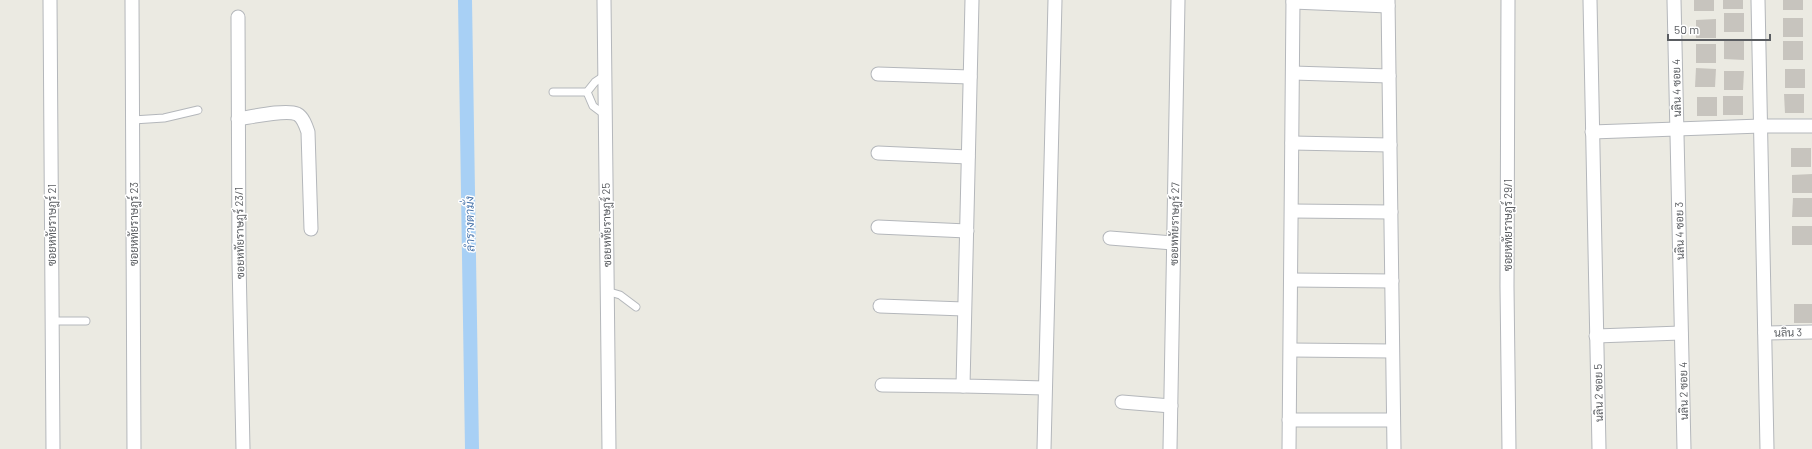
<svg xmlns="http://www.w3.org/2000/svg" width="1812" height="449" font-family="Barlow,Sarabun,sans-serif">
	<rect width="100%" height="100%" fill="#ebeae2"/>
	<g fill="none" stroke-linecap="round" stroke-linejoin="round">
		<polyline stroke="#a8d0f5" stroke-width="14" points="465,0 472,449"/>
	</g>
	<g fill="#c7c4be">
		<rect x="1694" y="0" width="20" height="11"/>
		<rect x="1723" y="0" width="20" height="9"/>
		<rect x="1783" y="0" width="20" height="10"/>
		<rect x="1724" y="13" width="20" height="19"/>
		<rect x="1783" y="18" width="20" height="19"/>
		<polygon points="1716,19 1716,38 1696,38 1696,20"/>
		<polygon points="1724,41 1744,41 1744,60 1724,59"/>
		<rect x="1783" y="41" width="20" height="19"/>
		<rect x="1696" y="44" width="20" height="19"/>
		<polygon points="1696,68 1716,69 1715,87 1695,87"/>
		<rect x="1785" y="69" width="20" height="19"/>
		<polygon points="1724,71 1744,71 1743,90 1724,90"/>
		<polygon points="1784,94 1804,94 1804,113 1785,113"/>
		<rect x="1723" y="96" width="20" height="19"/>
		<rect x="1697" y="97" width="20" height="19"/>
		<rect x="1791" y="148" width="20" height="19"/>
		<polygon points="1812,174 1812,193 1792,193 1792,175"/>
		<polygon points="1793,198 1812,198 1812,217 1792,217"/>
		<rect x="1792" y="226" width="20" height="19"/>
		<rect x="1794" y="304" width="18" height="19"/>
	</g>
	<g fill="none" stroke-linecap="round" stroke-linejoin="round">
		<defs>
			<g id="lane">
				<polyline points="553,92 587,92 595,82 604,76"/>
				<polyline points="587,92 593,106 605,115"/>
				<polyline points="133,120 164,118 198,110"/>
				<polyline points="606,291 620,295 636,307"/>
				<polyline points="52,321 86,321"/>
			</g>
			<g id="street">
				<polyline points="50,0 53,449"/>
				<polyline points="132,0 134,449"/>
				<polyline points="604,0 609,449"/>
				<polyline points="972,0 963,386 1045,388"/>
				<polyline points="1388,0 1394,449"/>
				<polyline points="1508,0 1507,287 1509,449"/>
				<polyline points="1590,0 1599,449"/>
				<polyline points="1674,0 1684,449"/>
				<polyline points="1758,0 1767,449"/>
				<polyline points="1293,2 1388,6"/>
				<polyline points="238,17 239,262 243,449"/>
				<polyline points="1293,73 1389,76"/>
				<polyline points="878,74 970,77"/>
				<path d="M238,119c13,-2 48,-10 59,-5 6,3 9,12 11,18l3,97"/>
				<polyline points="1592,132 1761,126 1812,126"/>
				<polyline points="1292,143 1390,145"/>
				<polyline points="878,153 968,157"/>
				<polyline points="1292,211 1391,212"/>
				<polyline points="878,227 967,231"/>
				<polyline points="1110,238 1173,243"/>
				<polyline points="1291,280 1392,281"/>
				<polyline points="880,306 964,309"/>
				<polyline points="1765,333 1812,332"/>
				<polyline points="1596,336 1681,333"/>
				<polyline points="1291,350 1392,351"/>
				<polyline points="882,385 963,386"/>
				<polyline points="1122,402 1171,406"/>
				<polyline points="1289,420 1393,420"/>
				<polyline points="1044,449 1055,0"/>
				<polyline points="1170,449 1178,0"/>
				<polyline points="1289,449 1293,0"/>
			</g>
		</defs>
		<use href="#lane" stroke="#b4b7bb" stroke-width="9"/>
		<use href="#street" stroke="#b4b7bb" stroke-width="15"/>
		<use href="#lane" stroke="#fff" stroke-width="7"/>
		<use href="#street" stroke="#fff" stroke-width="13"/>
	</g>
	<g text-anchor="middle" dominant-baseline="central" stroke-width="3" stroke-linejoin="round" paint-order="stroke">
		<g font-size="11" fill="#5a5d61" stroke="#fff">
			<text transform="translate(1676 88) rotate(-91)">นลิน 4 ซอย 4</text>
			<text transform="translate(133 224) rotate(-90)">ซอยหทัยราษฎร์ 23</text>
			<text transform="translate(1174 224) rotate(-89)">ซอยหทัยราษฎร์ 27</text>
			<text transform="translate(51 225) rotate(-90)">ซอยหทัยราษฎร์ 21</text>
			<text transform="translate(606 225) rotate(-91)">ซอยหทัยราษฎร์ 25</text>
			<text transform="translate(1507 225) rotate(-90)">ซอยหทัยราษฎร์ 29/1</text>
			<text transform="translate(1679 231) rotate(-91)">นลิน 4 ซอย 3</text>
			<text transform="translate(239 233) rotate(-91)">ซอยหทัยราษฎร์ 23/1</text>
			<text transform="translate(1788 332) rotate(-1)">นลิน 3</text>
			<text transform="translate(1683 391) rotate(-91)">นลิน 2 ซอย 4</text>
			<text transform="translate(1598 393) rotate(-91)">นลิน 2 ซอย 5</text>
		</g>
		<g font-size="12" font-style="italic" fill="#4b77ad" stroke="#fff">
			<text transform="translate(469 224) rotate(-91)">ลำรางตามั่ง</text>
		</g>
	</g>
	<path d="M1668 34v6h102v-6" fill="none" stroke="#5a5d61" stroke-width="2"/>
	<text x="1674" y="34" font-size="12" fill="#5a5d61" stroke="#ffffff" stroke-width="3" paint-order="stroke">50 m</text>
</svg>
